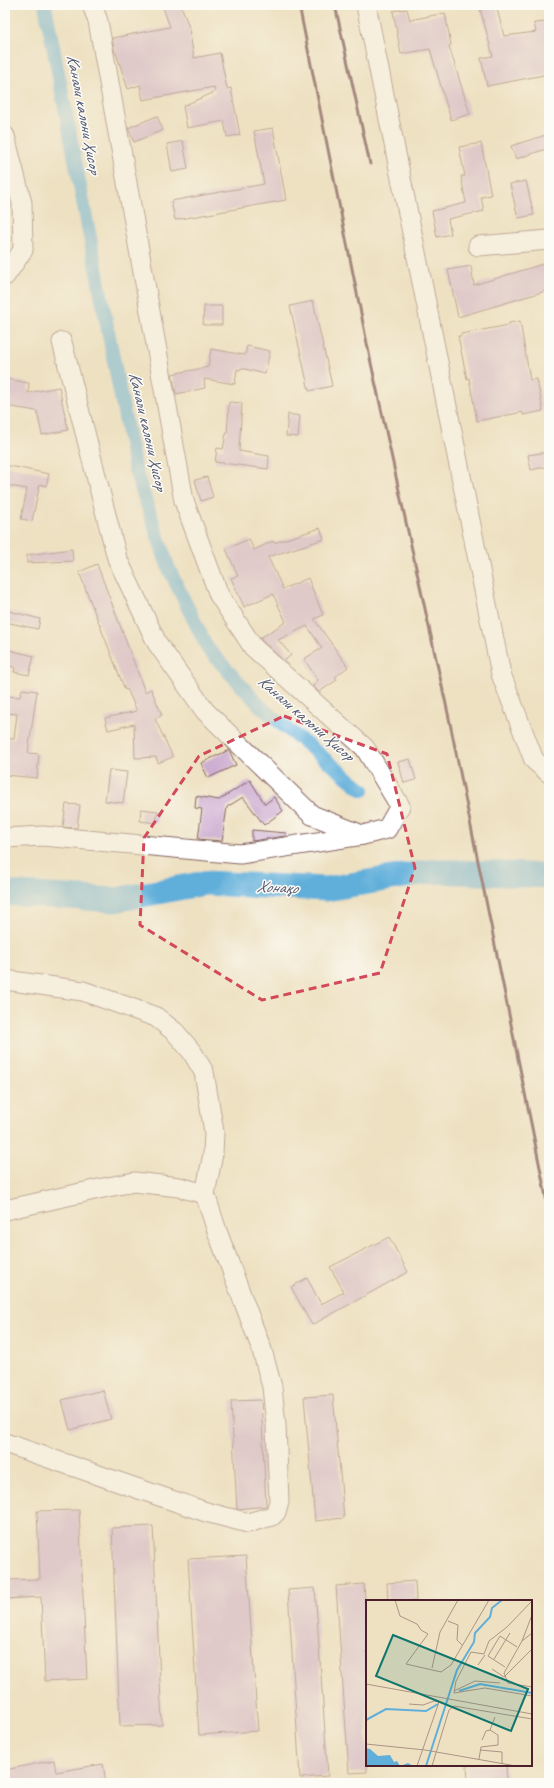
<svg xmlns="http://www.w3.org/2000/svg" width="554" height="1788" font-family="Caveat,sans-serif">
	<rect width="100%" height="100%" fill="#fdfcf7"/>
	<filter id="ink" filterUnits="userSpaceOnUse"><feTurbulence type="fractalNoise" baseFrequency=".025" numOctaves="2"/><feDisplacementMap in="SourceGraphic" scale="8" xChannelSelector="R" yChannelSelector="G"/><feConvolveMatrix kernelMatrix="1 2 1 2 8 2 1 2 1" color-interpolation-filters="sRGB"/></filter>
	<filter id="wash" filterUnits="userSpaceOnUse"><feTurbulence type="fractalNoise" baseFrequency=".012" numOctaves="4" result="noise"/><feDisplacementMap in="SourceGraphic" scale="16" xChannelSelector="R" yChannelSelector="G"/><feGaussianBlur stdDeviation="0.9" result="paint"/><feColorMatrix in="noise" values="0 0 0 0 0 0 0 0 0 0 0 0 0 0 0 0 0 1.4 0 .05"/><feComposite in="paint" operator="in"/></filter>
	<g filter="url(#wash)">
		<rect width="100%" height="100%" fill="#eee1c2"/>
		<g fill="none" stroke-linecap="round" stroke-linejoin="round">
			<polyline stroke="#60afda" stroke-width="14" points="45,5 135,470 169,569 208,649 262,708 363,790"/>
			<polyline stroke="#60afda" stroke-width="25" points="5,893 115,900 205,883 326,889 434,871 549,876"/>
		</g>
		<g id="blocks">
			<g fill="#cdadd1">
				<polygon points="162,5 181,5 191,33 190,34 194,58 220,53 227,89 231,88 240,135 227,137 224,121 187,128 183,106 215,92 214,87 143,100 140,85 128,89 116,53 115,53 112,38 170,27"/>
				<polygon points="479,5 496,5 504,36 536,32 534,23 546,22 549,47 549,74 487,86 481,58 493,56"/>
				<polygon points="407,9 410,20 445,13 451,45 449,46 470,114 451,120 430,49 401,54 393,11"/>
				<polygon points="157,116 163,130 134,142 128,128"/>
				<polygon points="273,128 286,200 175,220 171,201 264,184 254,131"/>
				<polygon points="549,134 549,148 516,159 511,146"/>
				<polygon points="183,141 188,169 172,172 167,144"/>
				<polygon points="481,143 491,195 481,197 484,211 448,219 451,234 437,237 432,211 466,203 461,176 465,176 459,147"/>
				<polygon points="526,181 534,215 518,218 510,184"/>
				<polygon points="543,264 549,283 549,290 458,317 448,270 471,266 474,285"/>
				<polygon points="313,301 332,386 309,391 290,306"/>
				<polygon points="204,306 222,306 222,325 203,325"/>
				<polygon points="520,321 530,380 537,379 543,411 523,415 523,412 477,421 469,378 467,379 458,336 461,336 461,334 509,325 509,323"/>
				<polygon points="247,346 270,351 265,374 241,368 240,370 237,369 235,384 204,379 205,388 176,394 172,374 208,367 211,349 245,355"/>
				<polygon points="6,379 29,383 28,393 59,387 68,430 42,435 37,411 5,406"/>
				<polygon points="229,402 242,403 239,451 269,456 268,469 215,462 217,448 223,449 226,434 227,434"/>
				<polygon points="288,414 300,416 298,437 286,436"/>
				<polygon points="549,452 549,466 531,470 528,455"/>
				<polygon points="5,465 49,474 46,486 40,484 32,521 21,519 27,489 5,485"/>
				<polygon points="207,477 213,497 201,501 195,480"/>
				<polygon points="320,528 324,539 268,557 283,589 308,578 323,615 314,619 348,667 335,677 337,680 319,692 313,686 318,680 304,659 322,648 307,626 278,640 291,655 284,661 261,640 260,638 286,622 273,594 244,607 231,578 238,576 226,549 249,539 254,550 273,541 274,543"/>
				<polygon points="72,549 73,561 27,563 27,555"/>
				<polygon points="97,564 145,692 151,689 162,715 155,719 173,757 158,763 156,757 135,758 134,724 108,730 105,718 137,711 127,689 125,690 79,572"/>
				<polygon points="5,610 40,619 38,629 5,622"/>
				<polygon points="5,649 34,656 29,675 14,672 15,667 5,666"/>
				<polygon points="22,689 37,691 28,753 39,754 37,778 5,775 5,738 14,739 17,714 5,713 5,696 20,697"/>
				<polygon points="229,750 236,765 208,778 201,763"/>
				<polygon points="410,759 416,780 404,783 398,762"/>
				<polygon points="109,770 127,772 123,803 105,801"/>
				<polygon points="250,780 265,804 274,797 283,811 264,825 243,797 227,807 222,841 198,839 202,809 195,808 196,796 219,800"/>
				<polygon points="66,804 80,805 77,828 63,827"/>
				<polygon points="141,809 158,811 156,823 140,821"/>
				<polygon points="252,830 286,833 286,836 252,841"/>
				<polygon points="389,1237 408,1272 312,1325 291,1287 307,1278 321,1304 344,1292 330,1267"/>
				<polygon points="103,1390 111,1419 70,1430 62,1400"/>
				<polygon points="333,1395 344,1518 315,1521 304,1397"/>
				<polygon points="261,1400 266,1506 237,1509 231,1401"/>
				<polygon points="79,1510 87,1679 45,1681 41,1597 5,1599 5,1580 40,1579 37,1511"/>
				<polygon points="153,1526 162,1725 120,1726 112,1528"/>
				<polygon points="246,1556 258,1731 199,1735 188,1559"/>
				<polygon points="415,1581 416,1601 388,1601 387,1583"/>
				<polygon points="364,1584 367,1630 367,1772 349,1773 336,1586"/>
				<polygon points="315,1588 328,1776 300,1778 288,1590"/>
				<polygon points="54,1760 56,1772 103,1764 106,1783 5,1783 5,1770"/>
				<polygon points="467,1765 506,1765 507,1783 468,1783"/>
			</g>
		</g>
	</g>
	<g filter="url(#ink)">
		<use href="#blocks" fill-opacity="0" stroke="#836360" stroke-width="1"/>
		<g fill="none" stroke-linecap="round" stroke-linejoin="round">
			<defs>
				<g id="minor">
					<polyline points="366,5 501,674 534,760 549,773"/>
					<polyline points="5,136 22,203 23,250 5,276"/>
					<polyline points="478,246 549,240"/>
					<polyline points="62,342 117,558 157,643 205,711 312,815 362,835"/>
					<polyline points="5,838 43,836 240,854 363,835 387,829 400,806 365,748 253,647 219,595 184,501 98,21 92,5"/>
					<polyline points="5,980 83,991 156,1017 175,1032 192,1052 204,1072 214,1132 213,1154 205,1194 217,1231 262,1350 272,1387 276,1425 279,1501 276,1512 272,1516 248,1523 206,1512 5,1443"/>
					<polyline points="5,1210 103,1188 134,1182 179,1187 205,1194"/>
				</g>
			</defs>
			<use href="#minor" stroke="#836360" stroke-width="21"/>
			<use href="#minor" stroke="#fff" stroke-width="19"/>
			<g stroke="#4a1f2b" stroke-width="3">
				<polyline points="299,5 371,363 449,718 549,1212"/>
				<polyline points="335,5 370,164"/>
			</g>
		</g>
	</g>
	<path d="M0 0H554V1788H0ZM284,716l103,38 28,114 -35,105 -118,27 -122,-75 4,-87 55,-82z" fill="#eee1c2" fill-opacity=".55" fill-rule="evenodd"/>
	<path fill="none" stroke="#d1495b" stroke-width="3" stroke-dasharray="8 5" stroke-linejoin="round" d="M284,716l103,38 28,114 -35,105 -118,27 -122,-75 4,-87 55,-82z"/>
	<g text-anchor="middle" dominant-baseline="central" stroke-width="3" stroke-linejoin="round" paint-order="stroke">
		<g font-size="17" font-style="italic" fill="#535971" stroke="#fdfcf7">
			<text transform="translate(84 114) rotate(79)">Канали калони Ҳисор</text>
			<text transform="translate(148 431) rotate(77)">Канали калони Ҳисор</text>
			<text transform="translate(306 718) rotate(41)">Канали калони Ҳисор</text>
			<text transform="translate(277 887) rotate(3)">Хонақо</text>
		</g>
	</g>
	<g transform="translate(366 1600)">
		<rect width="166" height="166" fill="#eee1c2"/>
		<path d="M0,148l4,1 8,7 12,-1 4,7 3,-1 3,5 8,-3 5,3h-47z" fill="#60afda"/>
		<path fill="none" stroke="#60afda" stroke-width="2" d="M93,91l21,-7 52,9M0,120l20,-11 40,2 12,-7M60,166l31,-96 17,-28 1,-9 15,-16 2,-9 10,-8"/>
		<path fill="none" stroke="#ac9386" stroke-width="1" d="M29,0l5,16 17,8 4,6 7,4 -22,30 35,8 10,-7 38,-65M166,1l-25,26 -18,14 -5,13 -13,-2 -15,29 -2,12 31,-5 47,8M166,15l-10,26 -18,32 4,10 24,4M82,21l10,4 -1,15 5,5M156,41l10,-8M128,59l16,-26M112,65l7,-10M139,67l-17,-11 12,-20 17,11M66,68l8,-36 18,-32M126,69l12,8 28,-28M0,84l166,30M88,91l21,-10 25,2M43,104l14,1 11,-4 5,1 -22,64M116,140l4,-9 4,-1M0,144l59,6 91,16M114,150l22,2v12M113,159l2,-12 17,-2v-10l-8,-5 5,-13M66,166l17,-56 5,-4 78,13"/>
		<path fill="#0f766e" fill-opacity="0.15" stroke="#0f766e" stroke-width="2" d="M27,35l135,54 -17,42 -135,-55z"/>
		<rect width="166" height="166" fill="none" stroke="#4a1f2b" stroke-width="2"/>
	</g>
	<rect width="554" height="1788" fill="none" stroke="#fdfcf7" stroke-width="20"/>
</svg>
